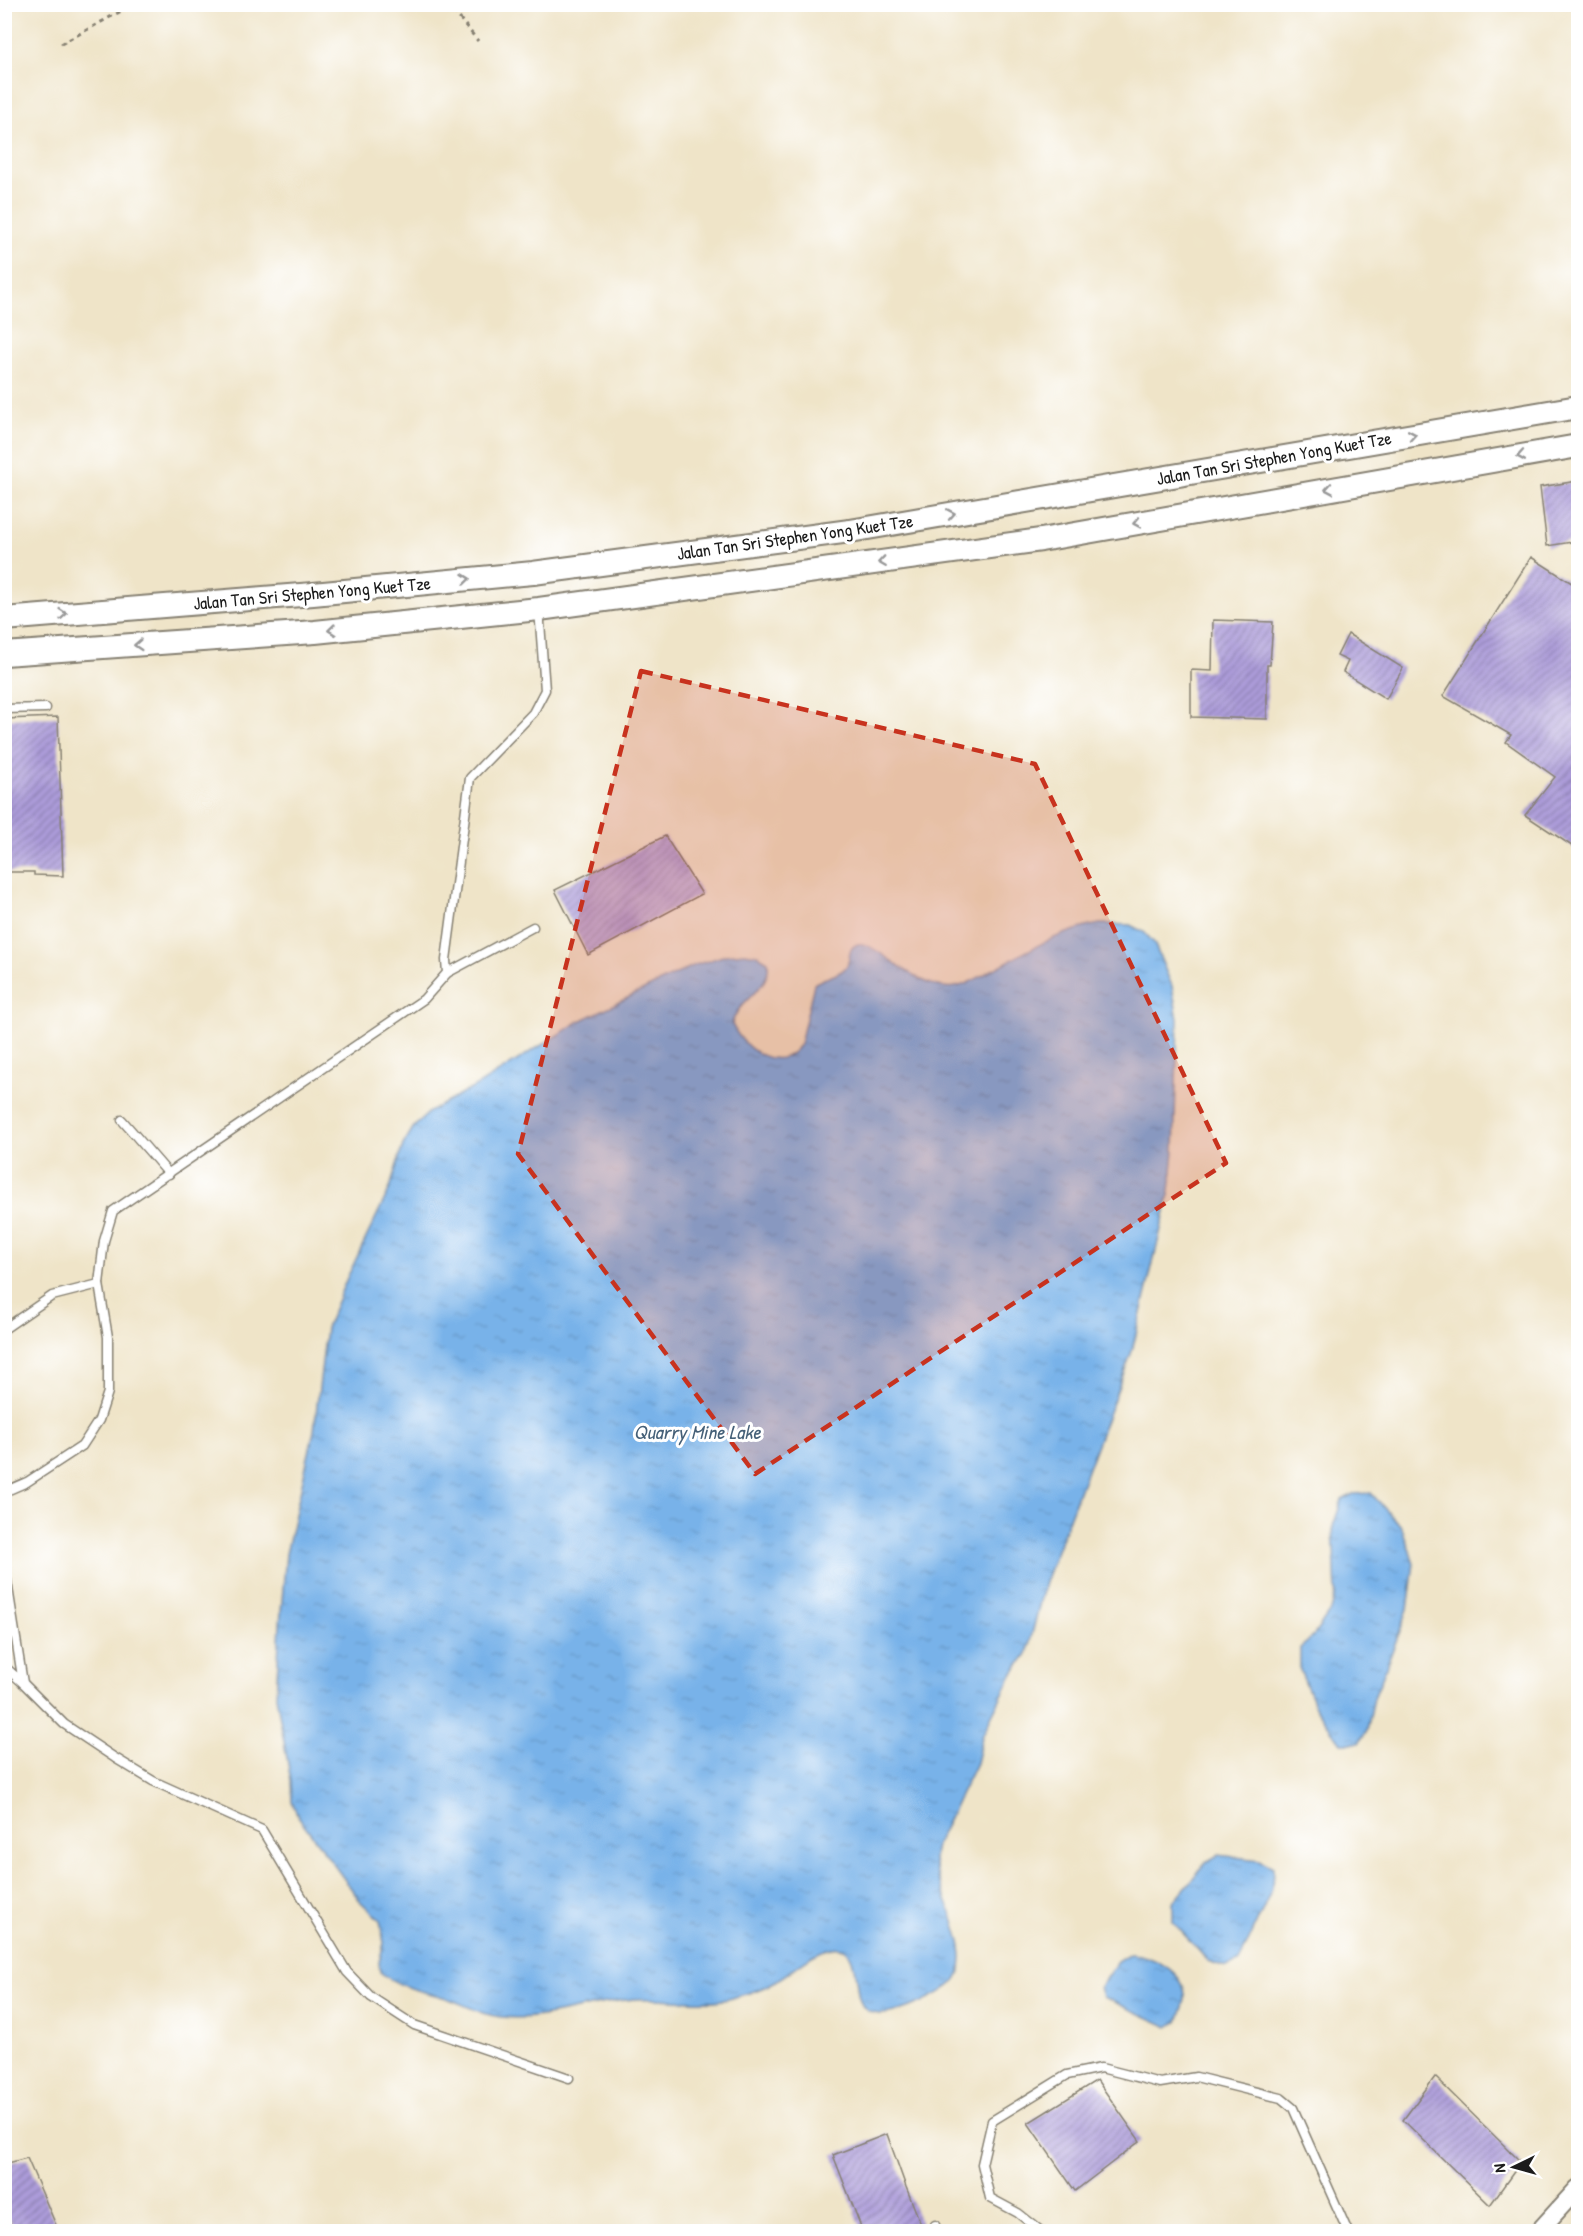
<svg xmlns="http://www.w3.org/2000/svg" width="1583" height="2236" font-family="'Patrick Hand',sans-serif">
	<defs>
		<pattern id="water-ripples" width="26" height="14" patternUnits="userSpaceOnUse" patternTransform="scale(1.5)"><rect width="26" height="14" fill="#78b2e9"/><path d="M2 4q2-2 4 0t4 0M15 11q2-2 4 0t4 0" fill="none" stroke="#6798c7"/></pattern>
		<pattern id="building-hatch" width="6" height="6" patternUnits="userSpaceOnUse" patternTransform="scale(1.5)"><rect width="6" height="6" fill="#ac9bd9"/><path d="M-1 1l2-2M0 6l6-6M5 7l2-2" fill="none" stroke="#8b7eaf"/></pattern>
	</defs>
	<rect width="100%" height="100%" fill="#fff"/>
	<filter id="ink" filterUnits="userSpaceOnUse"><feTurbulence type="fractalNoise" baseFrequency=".0167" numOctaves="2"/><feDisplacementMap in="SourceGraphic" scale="12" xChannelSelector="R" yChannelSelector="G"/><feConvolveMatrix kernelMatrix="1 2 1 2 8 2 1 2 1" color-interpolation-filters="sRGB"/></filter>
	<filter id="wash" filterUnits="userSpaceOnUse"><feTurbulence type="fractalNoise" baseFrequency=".008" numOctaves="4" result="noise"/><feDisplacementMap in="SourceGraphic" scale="24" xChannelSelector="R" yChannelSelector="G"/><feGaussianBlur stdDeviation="1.35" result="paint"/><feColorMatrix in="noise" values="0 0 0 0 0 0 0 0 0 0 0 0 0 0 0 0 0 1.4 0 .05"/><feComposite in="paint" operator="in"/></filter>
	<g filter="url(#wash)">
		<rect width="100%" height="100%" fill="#efe4c8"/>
		<g fill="url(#water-ripples)" stroke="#4a6782" stroke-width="1.5">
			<path d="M1100,924l30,1 14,7 10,11 18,43 6,33 -4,132 -4,40 -38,160 -87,231 -18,72 -14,19 -24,48 -7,16 -6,26 -40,82c-1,5 -2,10 -2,14 1,31 48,98 18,125 -15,13 -70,41 -87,25 -15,-14 -1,-67 -33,-61 -21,4 -40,24 -58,34 -13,8 -28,12 -42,16 -31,8 -64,-1 -95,1 -45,2 -90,23 -135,18 -22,-2 -39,-14 -59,-20 -22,-6 -45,-10 -63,-25l-1,-10 5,-19 -4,-23 -19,-18 -63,-86 -6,-14 -1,-21 -15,-85 4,-72 6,-70 28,-123 12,-103 21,-50 43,-90 13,-43 10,-17 16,-16 51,-28 98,-62 117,-57 31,-10 18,-2 14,2 10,6c4,30 -30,36 -36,63 11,25 47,52 68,20l14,-60c9,-7 26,-8 32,-17 6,-8 0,-19 12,-23 15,-5 63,50 97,43 14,-2 28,-13 41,-19 35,-19 64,-37 104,-44z"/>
			<polygon points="1371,1493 1402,1528 1414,1563 1408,1610 1374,1698 1367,1730 1359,1743 1341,1743 1316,1709 1300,1670 1300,1648 1312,1638 1331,1610 1336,1593 1333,1526 1342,1500 1353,1494"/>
			<polygon points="1218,1855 1260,1860 1273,1867 1272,1889 1239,1962 1226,1967 1208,1961 1173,1922 1173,1903 1206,1862"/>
			<path d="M1130,1954c22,1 56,18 55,44 0,7 -5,16 -7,23l-9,6 -66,-30 -3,-10 17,-25z"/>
		</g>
		<g id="blocks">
			<g fill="url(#building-hatch)">
				<polygon points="1578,481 1578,541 1547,546 1540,487"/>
				<polygon points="1531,557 1578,587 1578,850 1525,815 1555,777 1506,742 1511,735 1443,696"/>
				<polygon points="1213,620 1273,622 1270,665 1267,665 1267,719 1191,717 1191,670 1212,671"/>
				<polygon points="1348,634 1403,668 1386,699 1343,672 1348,661 1337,656"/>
				<polygon points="58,717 63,876 34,875 34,872 4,872 4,719"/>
				<polygon points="665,836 702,894 588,955 555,890"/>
				<polygon points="1435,2077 1521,2162 1490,2205 1403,2120"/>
				<polygon points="1097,2080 1140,2141 1075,2191 1028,2123"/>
				<polygon points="887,2134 906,2187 924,2232 863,2232 833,2155"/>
				<polygon points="27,2158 59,2232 12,2232 9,2219 4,2221 4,2164"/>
			</g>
		</g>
	</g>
	<g filter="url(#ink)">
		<use href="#blocks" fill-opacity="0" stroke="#868072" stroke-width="1.5"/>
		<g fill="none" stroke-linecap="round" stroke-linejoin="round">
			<defs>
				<g id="service">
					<polyline points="4,709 46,708"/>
					<polyline points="447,973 533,927"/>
					<polyline points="122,1120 169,1174"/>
					<polyline points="4,1329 52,1296 99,1284"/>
					<polyline points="4,1492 27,1482 82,1446 99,1420 108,1392 108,1337 99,1284 104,1241 113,1211 424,999 447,973 446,960 470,778 533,713 545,690 539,609"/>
					<polyline points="4,1562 23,1683 4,1666"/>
					<polyline points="23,1683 64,1724 115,1758 153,1781 262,1830 347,1972 371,1997 414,2025 569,2078"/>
					<polyline points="935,2225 937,2232"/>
					<polyline points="1042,2232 1018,2213 990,2198 982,2164 992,2121 1067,2075 1101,2068 1160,2083 1196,2077 1281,2098 1293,2108 1348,2232"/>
				</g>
				<polyline id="minor" points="1538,2232 1578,2188"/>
				<g id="secondary">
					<polyline points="4,619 313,594 533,573 850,531 1578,407"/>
					<polyline points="4,654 315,632 539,609 1041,540 1578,446"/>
				</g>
			</defs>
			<use href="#service" stroke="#868072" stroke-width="11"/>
			<use href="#minor" stroke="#868072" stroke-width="20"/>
			<use href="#secondary" stroke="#868072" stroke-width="26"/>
			<g stroke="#868072" stroke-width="3" stroke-dasharray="4.5 4.5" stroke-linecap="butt">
				<polyline points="448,4 478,41"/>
				<polyline points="61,44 134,4"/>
			</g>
			<use href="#service" stroke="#fff" stroke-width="8"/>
			<use href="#minor" stroke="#fff" stroke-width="16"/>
			<use href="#secondary" stroke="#fff" stroke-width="22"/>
		</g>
		<defs><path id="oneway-chevron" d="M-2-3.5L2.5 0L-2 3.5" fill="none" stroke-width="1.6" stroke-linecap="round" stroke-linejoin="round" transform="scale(1.5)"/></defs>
		<g stroke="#999">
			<use href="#oneway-chevron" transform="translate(1412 435) rotate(-10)"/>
			<use href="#oneway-chevron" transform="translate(1521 456) rotate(170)"/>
			<use href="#oneway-chevron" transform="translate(1329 489) rotate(170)"/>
			<use href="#oneway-chevron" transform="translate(951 514) rotate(-10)"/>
			<use href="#oneway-chevron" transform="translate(1137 523) rotate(170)"/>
			<use href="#oneway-chevron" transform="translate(882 562) rotate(172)"/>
			<use href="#oneway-chevron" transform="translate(466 579) rotate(-6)"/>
			<use href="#oneway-chevron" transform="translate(63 614) rotate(-5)"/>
			<use href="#oneway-chevron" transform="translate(332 630) rotate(174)"/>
			<use href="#oneway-chevron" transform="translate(138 645) rotate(176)"/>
		</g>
	</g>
	<path fill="#c8321e" fill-opacity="0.2" stroke="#c8321e" stroke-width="4.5" stroke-dasharray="12 8" stroke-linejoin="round" d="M641,671l394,93 191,399 -471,311 -237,-320z"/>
	<g text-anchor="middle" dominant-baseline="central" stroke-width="6" stroke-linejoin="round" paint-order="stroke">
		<g font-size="18" fill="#1c1c1c" stroke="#fff">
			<text transform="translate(1274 458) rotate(-10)">Jalan Tan Sri Stephen Yong Kuet Tze</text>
			<text transform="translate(795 537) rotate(-8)">Jalan Tan Sri Stephen Yong Kuet Tze</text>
			<text transform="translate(312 593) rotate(-5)">Jalan Tan Sri Stephen Yong Kuet Tze</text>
		</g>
		<g font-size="20" font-style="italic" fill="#456078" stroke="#fff">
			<text x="697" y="1431">Quarry Mine Lake</text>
		</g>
	</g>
	<rect width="1583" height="2236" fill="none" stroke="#fff" stroke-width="24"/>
	<g transform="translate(1514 2167) rotate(265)" stroke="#ffffff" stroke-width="4.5" paint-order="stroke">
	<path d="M0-4.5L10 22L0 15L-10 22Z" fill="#1c1c1c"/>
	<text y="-9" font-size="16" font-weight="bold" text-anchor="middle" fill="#1c1c1c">N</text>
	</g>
</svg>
